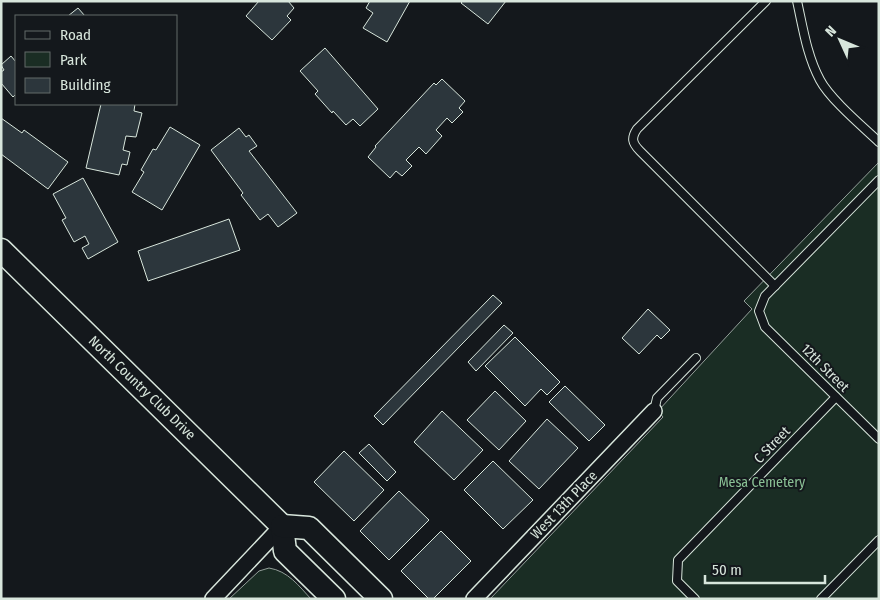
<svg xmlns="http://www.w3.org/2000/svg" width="880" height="600" font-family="'Fira Sans Condensed',sans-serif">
	<rect width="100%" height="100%" fill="#14181c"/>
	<g fill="#1a2d24" stroke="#939e99">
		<polygon points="879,162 879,599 490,599 663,417 658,411 752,309 744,301"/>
		<path d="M269,568c19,3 30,18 42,31h-82l30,-28z"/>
	</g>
	<g fill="#2c363c" stroke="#d8e6dc">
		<polygon points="259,1 288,1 294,8 287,16 291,20 272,40 246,16"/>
		<polygon points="370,1 410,1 387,42 363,28 373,13 366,8"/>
		<polygon points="463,1 506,1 488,24 461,3"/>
		<polygon points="78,8 85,16 68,16"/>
		<polygon points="325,48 378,109 360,126 353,119 346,125 333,111 332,113 315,94 318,91 300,71"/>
		<polygon points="11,56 16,62 16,94 13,97 1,83 1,72 4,70 1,65"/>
		<polygon points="442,79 465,101 459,108 463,112 452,123 447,118 436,130 442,136 426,154 419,147 406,160 412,166 402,176 396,171 390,178 368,157 376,147 375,146 434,83 436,85"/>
		<polygon points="101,104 135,104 134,111 142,113 136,137 126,136 123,150 130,152 127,165 122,164 119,175 86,168"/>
		<polygon points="1,118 22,133 24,130 68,162 48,189 1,154"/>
		<polygon points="170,127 200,145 162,210 132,192 144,172 141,170 153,149 156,150"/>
		<polygon points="239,128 246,137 249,135 257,146 249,151 297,213 278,227 268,214 260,220 241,195 243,193 211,150"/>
		<polygon points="83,178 118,242 88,259 82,248 89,244 85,236 74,242 62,220 66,218 53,194"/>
		<polygon points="229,219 240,250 148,281 138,251"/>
		<polygon points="493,295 502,303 383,425 374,416"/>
		<polygon points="648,309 670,330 661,339 657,335 639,354 622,338"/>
		<polygon points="504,325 513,333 476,371 468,362"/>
		<polygon points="515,337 560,382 547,395 541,389 525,406 485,366"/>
		<polygon points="565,386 605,425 589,441 549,402"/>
		<polygon points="495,391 526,421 499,450 467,420"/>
		<polygon points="442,411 483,450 454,480 414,442"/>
		<polygon points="547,419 578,448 539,489 509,461"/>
		<polygon points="369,444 396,472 387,481 359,453"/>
		<polygon points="344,451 384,490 354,521 314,482"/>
		<polygon points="493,461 533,500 503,529 464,490"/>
		<polygon points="399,491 429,520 389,560 360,531"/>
		<polygon points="441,531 471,561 433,599 429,599 401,571"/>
	</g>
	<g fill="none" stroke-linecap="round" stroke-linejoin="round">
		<defs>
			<g id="service">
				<path d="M766,1l-129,128c-6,9 -5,14 3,22l135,135"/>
				<path d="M797,1c6,27 10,55 23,79 10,19 42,46 59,62"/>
				<polyline points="879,180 765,296 759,311 765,327 879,439"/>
				<polyline points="654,411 657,398 696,358"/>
				<polyline points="695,599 677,581 678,560 836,397"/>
				<polyline points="821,599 879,540"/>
			</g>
			<g id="minor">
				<polyline points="213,599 282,526"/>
				<polyline points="474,599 654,411"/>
			</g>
			<g id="primary">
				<polyline points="1,250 282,526 285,551 334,599"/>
				<polyline points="282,526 309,528 381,599"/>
			</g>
		</defs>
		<use href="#service" stroke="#d8e6dc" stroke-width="10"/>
		<use href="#minor" stroke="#d8e6dc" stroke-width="18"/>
		<use href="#primary" stroke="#d8e6dc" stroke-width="25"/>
		<use href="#service" stroke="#14181c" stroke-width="8"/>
		<use href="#minor" stroke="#14181c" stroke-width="15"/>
		<use href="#primary" stroke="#14181c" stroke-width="22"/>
	</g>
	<g text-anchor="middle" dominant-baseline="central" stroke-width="4" stroke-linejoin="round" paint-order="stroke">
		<g font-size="14" fill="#d8e6dc" stroke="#14181c">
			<text transform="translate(825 368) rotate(45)">12th Street</text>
			<text transform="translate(142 388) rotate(44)">North Country Club Drive</text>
			<text transform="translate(772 445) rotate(-46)">C Street</text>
			<text transform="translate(564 505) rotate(-46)">West 13th Place</text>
		</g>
		<g font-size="14" fill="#8ac095" stroke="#14181c">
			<text x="762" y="482">Mesa Cemetery</text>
		</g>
	</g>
	<rect width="880" height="600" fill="none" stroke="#d8e6dc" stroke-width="5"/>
	<rect x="15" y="15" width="162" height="90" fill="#14181c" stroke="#626a69"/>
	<rect x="25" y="31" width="25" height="8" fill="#14181c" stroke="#626a69"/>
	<text x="60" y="40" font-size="15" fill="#d8e6dc">Road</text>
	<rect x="25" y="52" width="25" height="15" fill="#1a2d24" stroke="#626a69"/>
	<text x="60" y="65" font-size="15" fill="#d8e6dc">Park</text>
	<rect x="25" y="78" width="25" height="15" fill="#2c363c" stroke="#626a69"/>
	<text x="60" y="90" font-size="15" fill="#d8e6dc">Building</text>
	<g transform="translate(840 40) rotate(314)" stroke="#14181c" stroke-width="4" paint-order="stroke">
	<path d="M0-4L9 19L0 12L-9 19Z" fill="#d8e6dc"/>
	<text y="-8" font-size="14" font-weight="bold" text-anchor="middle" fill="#d8e6dc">N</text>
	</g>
	<path d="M705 575v8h120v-8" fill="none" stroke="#d8e6dc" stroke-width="2.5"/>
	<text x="712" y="575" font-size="15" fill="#d8e6dc" stroke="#14181c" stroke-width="4" paint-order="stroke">50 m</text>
</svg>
